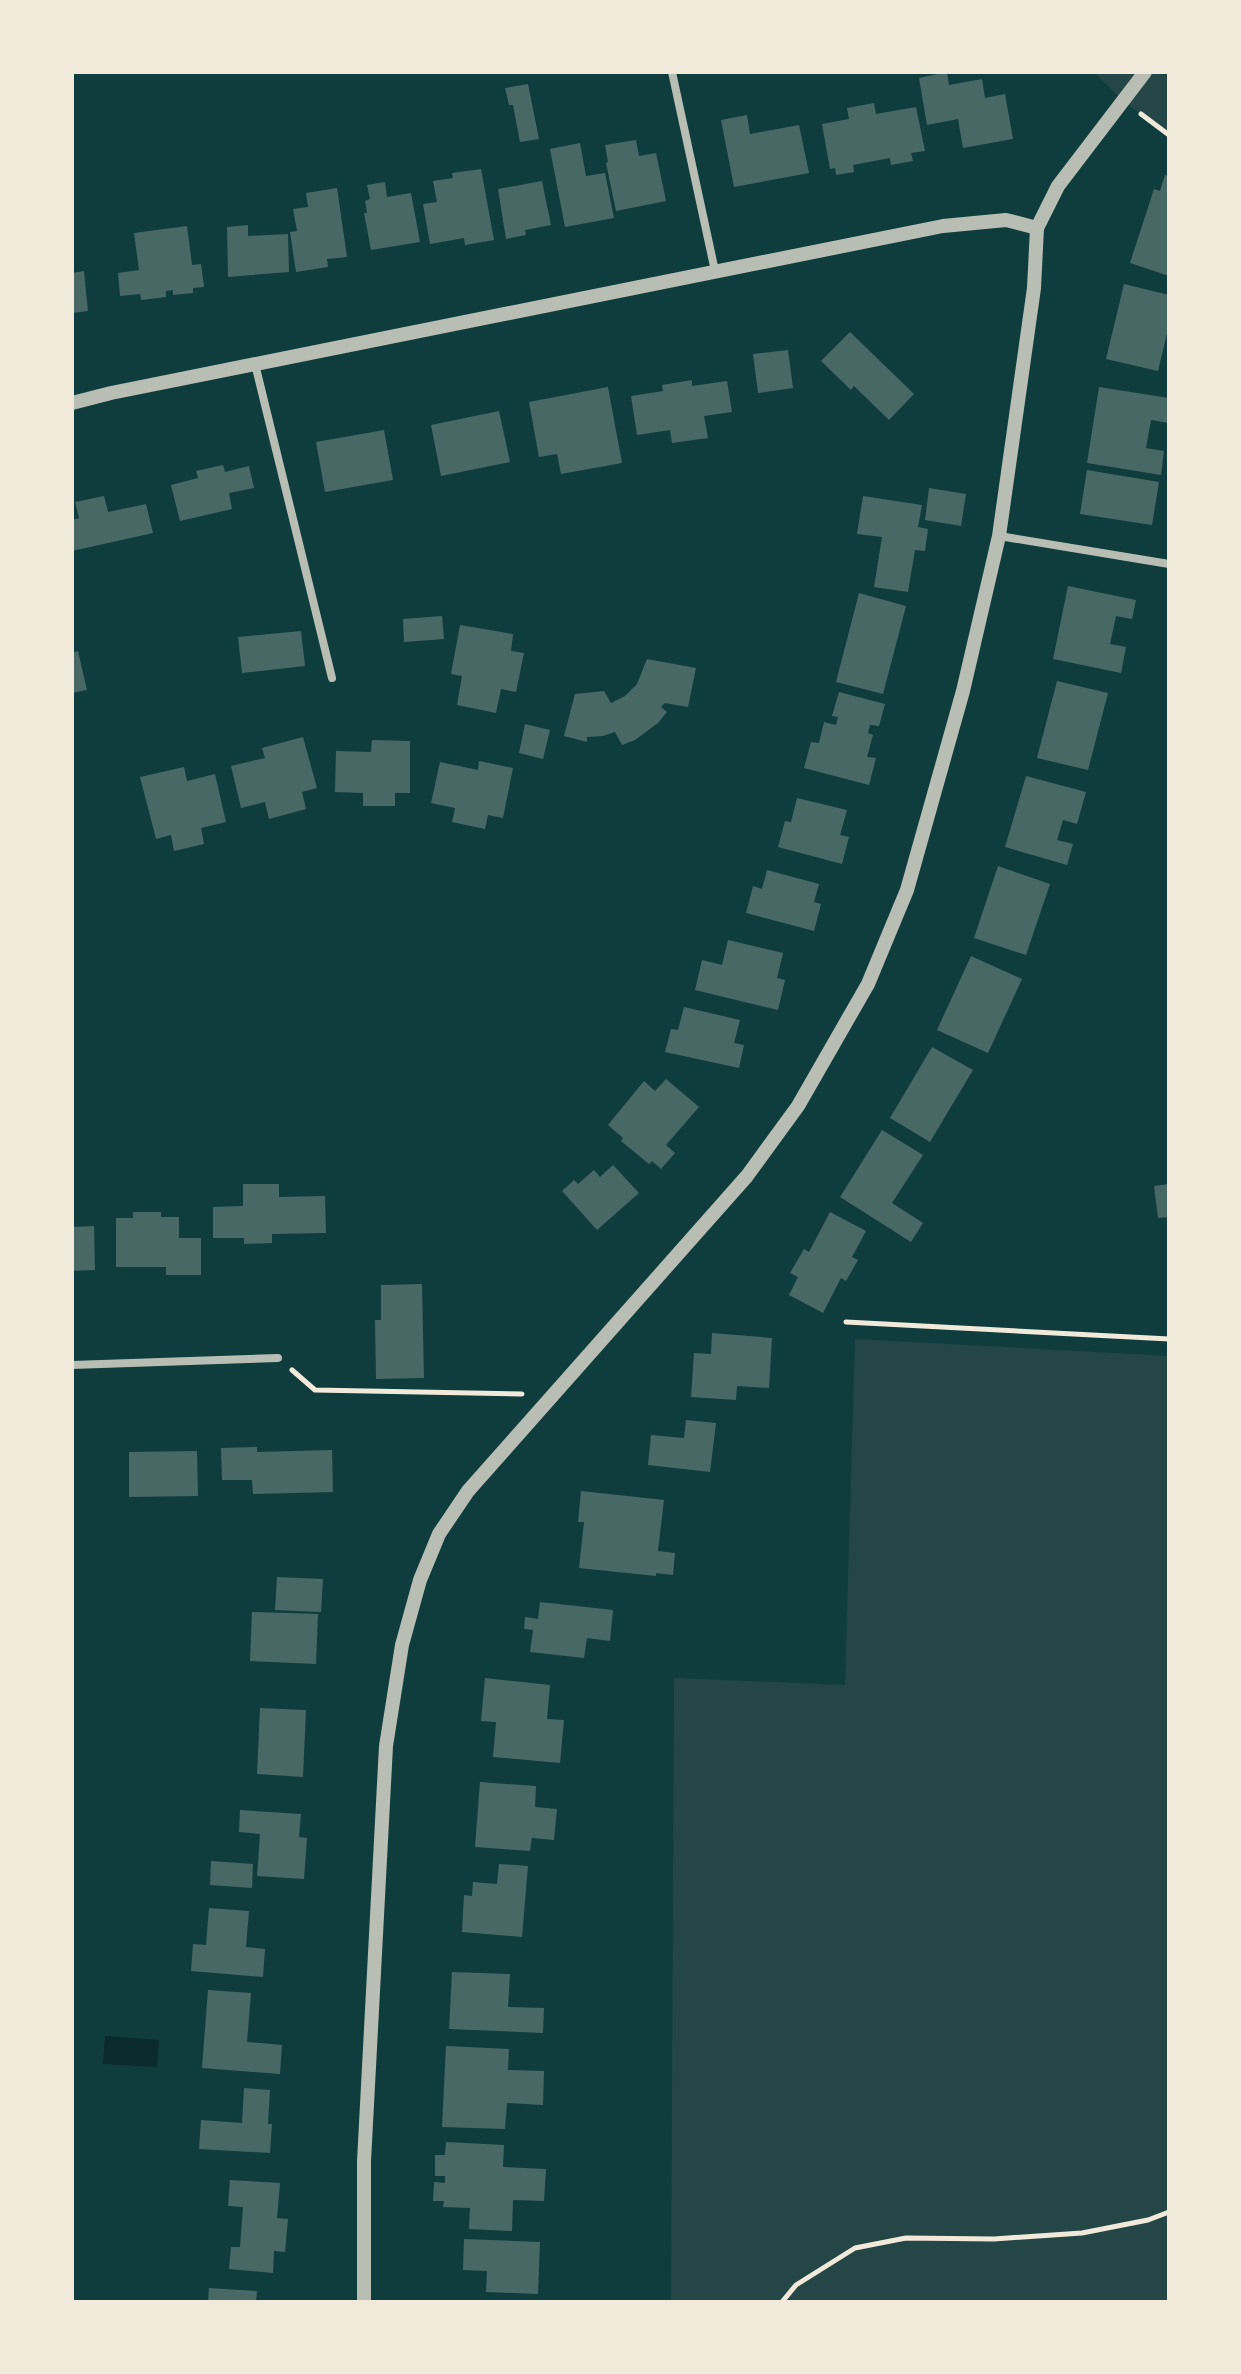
<svg xmlns="http://www.w3.org/2000/svg" width="1241" height="2374" font-family="'IBM Plex Serif',serif">
	<rect width="100%" height="100%" fill="#0f3d3e"/>
	<g fill="#244646">
		<polygon points="1094,72 1169,72 1169,135 1123,101"/>
		<polygon points="855,1339 1169,1356 1169,2302 671,2302 674,1678 845,1685"/>
	</g>
	<polygon fill="#0a2a2b" points="105,2036 159,2040 157,2067 103,2064"/>
	<g fill="#486865">
		<polygon points="947,72 949,85 982,79 985,98 1005,94 1013,139 963,148 958,119 927,125 919,78"/>
		<polygon points="528,84 539,139 520,142 513,105 509,105 505,88"/>
		<polygon points="874,103 876,114 916,107 925,151 911,153 913,161 891,165 890,158 853,165 854,172 836,175 835,168 830,169 822,124 849,119 847,108"/>
		<polygon points="747,115 750,134 799,125 809,173 734,187 721,120"/>
		<polygon points="636,140 639,156 656,153 666,201 616,211 606,163 608,162 605,145"/>
		<polygon points="580,143 586,176 605,173 614,218 565,227 550,149"/>
		<polygon points="481,169 494,240 465,245 464,238 430,244 423,204 437,202 433,181 453,178 452,173"/>
		<polygon points="1165,175 1169,176 1169,276 1130,263 1154,189 1160,191"/>
		<polygon points="542,181 551,225 525,230 526,235 506,239 498,189"/>
		<polygon points="385,182 387,197 411,193 420,242 371,250 364,213 367,213 365,201 370,199 367,185"/>
		<polygon points="337,188 347,257 327,259 328,267 296,272 290,232 297,231 293,209 308,207 306,193"/>
		<polygon points="248,225 248,236 288,234 289,272 228,277 227,227"/>
		<polygon points="187,226 192,265 201,264 204,287 193,288 193,293 173,295 173,290 166,291 166,297 141,300 140,294 120,296 118,273 139,270 134,233"/>
		<polygon points="84,271 88,311 72,313 72,273"/>
		<polygon points="1124,284 1169,295 1169,325 1158,371 1106,359"/>
		<polygon points="850,332 914,394 889,420 854,386 851,390 821,361"/>
		<polygon points="788,350 793,388 758,393 753,354"/>
		<polygon points="692,380 692,386 727,381 732,412 704,416 708,438 672,443 670,430 637,435 631,396 663,391 662,385"/>
		<polygon points="608,387 622,463 561,474 557,454 539,457 529,402"/>
		<polygon points="1099,387 1169,398 1169,423 1151,420 1146,448 1164,451 1161,475 1087,463"/>
		<polygon points="499,411 510,462 441,476 431,425"/>
		<polygon points="384,430 393,480 325,492 316,442"/>
		<polygon points="223,465 225,472 249,466 254,488 229,493 232,509 180,521 171,485 198,478 196,471"/>
		<polygon points="1087,470 1159,482 1152,525 1080,514"/>
		<polygon points="929,488 966,494 961,526 925,520"/>
		<polygon points="104,496 108,512 146,504 153,533 72,551 72,520 79,518 75,502"/>
		<polygon points="863,496 922,505 918,527 928,529 925,551 915,550 908,592 874,587 882,537 857,534"/>
		<polygon points="1068,586 1136,600 1132,619 1116,616 1110,644 1126,647 1121,673 1053,659"/>
		<polygon points="859,593 906,606 883,694 836,682"/>
		<polygon points="442,616 444,639 404,642 403,619"/>
		<polygon points="460,625 513,634 511,651 524,653 516,692 501,689 496,713 457,705 462,676 451,674"/>
		<polygon points="301,631 305,666 242,673 238,637"/>
		<polygon points="78,651 87,690 72,693 72,653"/>
		<polygon points="647,659 696,668 688,707 665,703 661,707 667,712 658,723 635,740 622,745 615,732 603,736 587,737 587,742 564,736 575,694 604,691 611,703 625,696 637,684"/>
		<polygon points="1057,681 1108,693 1088,770 1037,758"/>
		<polygon points="839,692 885,704 879,726 870,725 868,733 873,735 867,757 876,758 869,785 804,768 811,742 819,743 824,722 836,725 838,717 832,716"/>
		<polygon points="525,724 550,730 543,759 519,753"/>
		<polygon points="303,737 317,788 302,792 306,809 269,819 265,802 241,808 231,766 265,758 262,748"/>
		<polygon points="372,740 410,741 410,793 395,793 395,806 363,806 363,793 335,792 336,751 371,752"/>
		<polygon points="479,761 513,768 503,818 488,815 485,829 452,822 455,808 431,803 440,762 478,770"/>
		<polygon points="184,767 187,781 215,774 226,822 201,828 204,844 174,851 171,835 156,839 140,777"/>
		<polygon points="1026,776 1086,792 1077,824 1063,820 1057,840 1073,844 1067,865 1005,847"/>
		<polygon points="797,798 847,810 840,835 849,837 842,864 778,847 785,821 791,822"/>
		<polygon points="998,866 1050,884 1026,955 974,938"/>
		<polygon points="767,870 819,884 814,902 821,904 814,931 746,913 753,886 762,889"/>
		<polygon points="728,940 783,953 777,978 785,980 778,1010 695,990 702,960 722,965"/>
		<polygon points="971,956 1022,979 988,1053 937,1030"/>
		<polygon points="684,1007 740,1020 734,1043 744,1045 739,1068 665,1052 671,1029 678,1030"/>
		<polygon points="932,1047 973,1070 930,1142 890,1118"/>
		<polygon points="666,1079 699,1107 666,1145 675,1153 661,1169 652,1161 649,1164 621,1141 623,1138 608,1125 644,1081 655,1091"/>
		<polygon points="882,1130 923,1155 892,1203 923,1223 911,1242 840,1197"/>
		<polygon points="613,1165 639,1193 597,1230 562,1191 574,1180 578,1184 594,1170 600,1177"/>
		<polygon points="243,1184 279,1184 279,1197 325,1196 326,1233 272,1234 272,1243 244,1244 244,1238 213,1238 213,1207 243,1206"/>
		<polygon points="1169,1184 1169,1217 1158,1218 1154,1186"/>
		<polygon points="133,1212 161,1212 161,1217 179,1217 179,1238 201,1238 201,1275 166,1275 166,1267 116,1267 116,1218 133,1218"/>
		<polygon points="830,1212 866,1231 852,1257 858,1260 846,1281 841,1278 823,1313 789,1295 798,1277 790,1273 804,1249 809,1252"/>
		<polygon points="94,1226 95,1270 72,1271 72,1227"/>
		<polygon points="422,1284 424,1378 376,1379 375,1320 381,1320 381,1285"/>
		<polygon points="712,1333 772,1338 769,1388 737,1386 736,1400 691,1397 694,1353 711,1354"/>
		<polygon points="686,1420 716,1423 710,1472 648,1465 651,1435 684,1438"/>
		<polygon points="257,1447 257,1452 332,1450 333,1492 253,1494 252,1480 222,1480 221,1448"/>
		<polygon points="197,1451 198,1496 129,1497 129,1452"/>
		<polygon points="581,1491 664,1500 658,1551 675,1553 673,1575 656,1573 656,1576 579,1568 584,1522 578,1522"/>
		<polygon points="277,1577 323,1579 321,1612 275,1610"/>
		<polygon points="540,1602 613,1610 610,1641 587,1638 584,1658 530,1652 533,1630 524,1629 525,1617 538,1619"/>
		<polygon points="252,1612 318,1614 316,1664 250,1661"/>
		<polygon points="485,1678 550,1685 547,1719 564,1720 560,1763 493,1757 496,1722 481,1721"/>
		<polygon points="260,1708 306,1710 303,1777 257,1774"/>
		<polygon points="480,1782 536,1786 535,1807 557,1809 554,1840 532,1838 530,1851 475,1847"/>
		<polygon points="240,1810 301,1814 299,1837 307,1838 304,1879 257,1876 260,1834 239,1832"/>
		<polygon points="211,1861 253,1864 252,1888 210,1885"/>
		<polygon points="499,1864 528,1866 522,1937 462,1932 464,1895 472,1896 473,1882 497,1884"/>
		<polygon points="209,1908 249,1911 246,1947 265,1949 263,1977 191,1971 193,1944 206,1945"/>
		<polygon points="452,1972 510,1974 508,2007 544,2008 543,2033 449,2029"/>
		<polygon points="208,1990 251,1993 247,2042 282,2045 280,2074 202,2068"/>
		<polygon points="446,2046 509,2049 508,2070 544,2071 543,2105 507,2103 505,2129 442,2127"/>
		<polygon points="244,2088 270,2090 268,2124 272,2124 270,2153 199,2149 201,2120 242,2123"/>
		<polygon points="446,2142 504,2145 503,2167 546,2169 544,2201 513,2200 512,2231 469,2229 470,2208 443,2207 444,2201 433,2201 434,2182 445,2183 445,2176 435,2176 435,2155 445,2155"/>
		<polygon points="230,2180 280,2183 277,2218 288,2219 285,2252 274,2251 273,2273 229,2269 231,2247 240,2247 243,2207 228,2206"/>
		<polygon points="464,2239 540,2242 538,2294 486,2292 487,2271 463,2270"/>
		<polygon points="209,2288 257,2291 256,2302 208,2302"/>
	</g>
	<g fill="none" stroke-linecap="round" stroke-linejoin="round">
		<g stroke="#f1e9da" stroke-width="5">
			<polyline points="1141,114 1169,135"/>
			<polyline points="846,1322 1169,1339"/>
			<polyline points="292,1370 315,1390 522,1394"/>
			<polyline points="782,2302 796,2285 855,2248 906,2238 994,2239 1082,2233 1148,2220 1169,2212"/>
		</g>
		<g stroke="#b8beb3" stroke-width="8">
			<polyline points="672,72 715,271"/>
			<polyline points="255,364 332,678"/>
			<polyline points="999,536 1169,564"/>
			<polyline points="72,1365 278,1358"/>
		</g>
		<g stroke="#b8beb3" stroke-width="14">
			<polyline points="72,403 111,393 943,226 1006,220 1037,228"/>
			<polyline points="364,2302 364,2161 386,1746 402,1645 420,1580 439,1534 468,1491 747,1176 798,1106 868,984 907,890 963,691 999,536 1034,288 1037,228 1058,186 1145,72"/>
		</g>
	</g>
	<rect width="1241" height="2374" fill="none" stroke="#f1e9da" stroke-width="148"/>
</svg>
